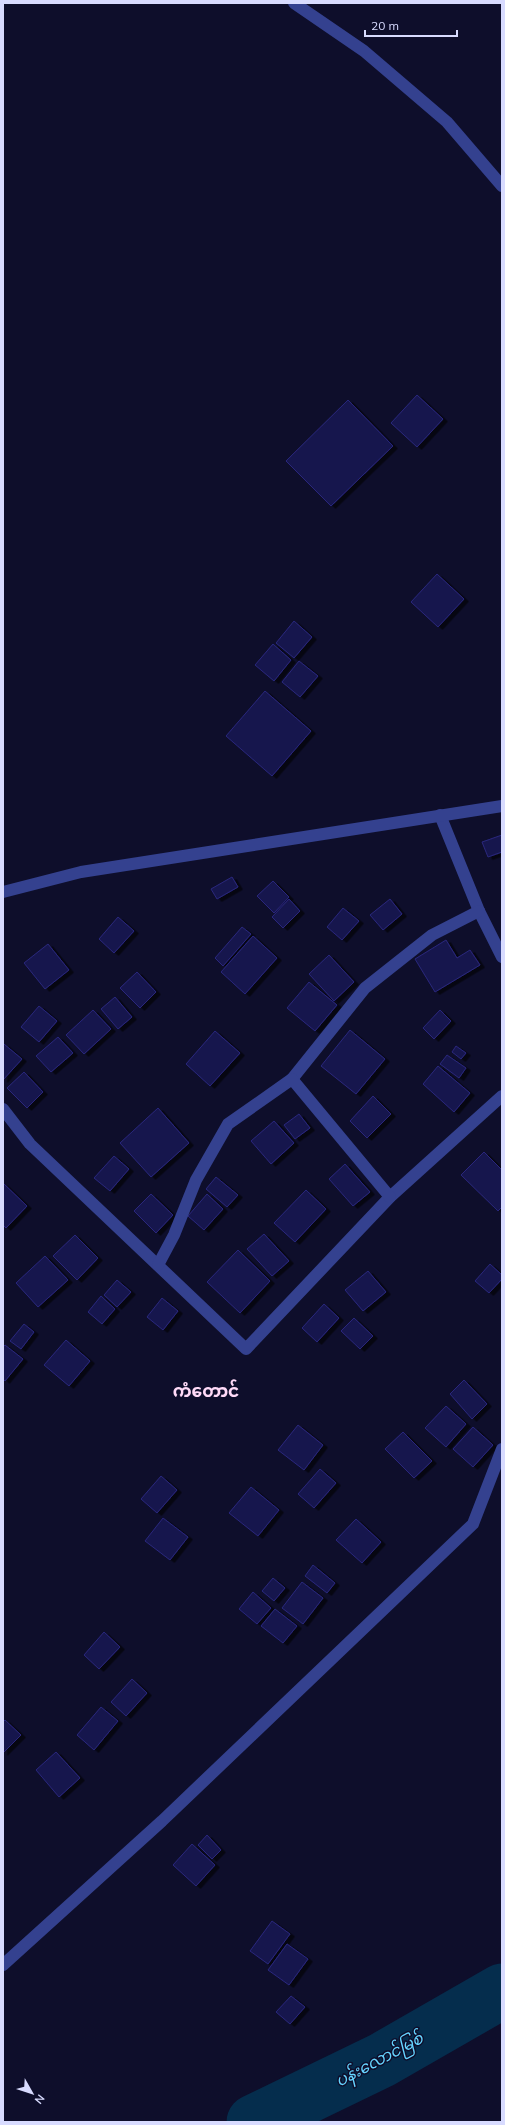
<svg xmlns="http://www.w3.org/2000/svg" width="505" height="2125" font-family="Mulish,'Noto Sans Myanmar',sans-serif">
	<defs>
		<filter id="shadow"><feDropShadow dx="4.5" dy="2.5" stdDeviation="0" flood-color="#0009"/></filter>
	</defs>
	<rect width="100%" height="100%" fill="#0e0e2b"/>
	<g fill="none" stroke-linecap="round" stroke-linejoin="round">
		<polyline stroke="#052d4d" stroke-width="55" points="254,2122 382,2060 502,1991"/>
	</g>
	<g fill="#19184e" stroke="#29277d" filter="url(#shadow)">
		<polygon points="417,395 443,419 417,447 391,423"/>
		<polygon points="348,400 393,446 331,506 286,461"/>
		<polygon points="437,574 464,599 438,627 411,602"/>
		<polygon points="294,621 312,637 294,658 276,643"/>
		<polygon points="273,644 291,660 274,681 255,665"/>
		<polygon points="299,661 318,676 300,697 282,682"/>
		<polygon points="265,691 311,731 272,776 226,736"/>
		<polygon points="502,835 502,852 488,857 482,842"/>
		<polygon points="232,877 238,887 217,899 211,889"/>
		<polygon points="273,881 289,897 274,913 257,896"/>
		<polygon points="289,899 300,911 283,928 272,917"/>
		<polygon points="390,899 402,914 383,930 370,915"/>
		<polygon points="343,908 359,921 342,940 327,927"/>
		<polygon points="118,917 134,931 114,953 99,939"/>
		<polygon points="242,927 251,934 223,966 215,958"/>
		<polygon points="253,936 277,958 245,994 221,972"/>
		<polygon points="446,940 457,958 470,950 480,965 435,992 415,959"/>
		<polygon points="48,944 69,970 45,989 24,963"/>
		<polygon points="329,955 354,982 334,1001 309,974"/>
		<polygon points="137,972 156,992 140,1008 120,988"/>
		<polygon points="309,982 337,1005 315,1031 287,1008"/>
		<polygon points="115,997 132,1017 118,1029 101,1009"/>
		<polygon points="39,1006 57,1021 39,1042 21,1027"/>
		<polygon points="93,1010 111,1029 84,1054 66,1035"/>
		<polygon points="440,1010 451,1021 434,1039 423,1028"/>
		<polygon points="350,1030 385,1059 356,1094 321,1066"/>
		<polygon points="215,1031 240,1053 210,1086 186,1064"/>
		<polygon points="58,1037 73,1053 51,1072 36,1056"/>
		<polygon points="4,1044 22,1059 3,1080 3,1045"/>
		<polygon points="456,1046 466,1053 461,1059 452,1052"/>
		<polygon points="447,1055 466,1068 459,1078 440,1064"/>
		<polygon points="438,1066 470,1093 454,1112 423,1084"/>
		<polygon points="24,1072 43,1092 27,1108 7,1088"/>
		<polygon points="373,1096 391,1114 367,1138 350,1121"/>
		<polygon points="158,1108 189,1143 151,1177 120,1143"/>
		<polygon points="299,1114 310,1128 295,1139 284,1125"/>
		<polygon points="274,1121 294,1143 271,1164 251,1141"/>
		<polygon points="484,1152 502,1170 502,1207 498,1211 461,1175"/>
		<polygon points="114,1156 129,1169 110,1191 94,1178"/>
		<polygon points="345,1164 370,1192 353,1206 329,1179"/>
		<polygon points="216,1177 238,1195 227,1207 206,1189"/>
		<polygon points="3,1183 27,1206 6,1228 3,1225"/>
		<polygon points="306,1190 326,1209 295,1242 274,1223"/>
		<polygon points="151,1194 173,1215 156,1233 134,1211"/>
		<polygon points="207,1194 223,1209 204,1230 188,1216"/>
		<polygon points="264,1234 289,1261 272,1276 247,1249"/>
		<polygon points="75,1235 98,1258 77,1280 53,1256"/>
		<polygon points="238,1250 270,1281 240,1313 207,1282"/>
		<polygon points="45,1256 68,1280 38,1307 16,1283"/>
		<polygon points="490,1264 502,1275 502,1279 489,1293 475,1281"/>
		<polygon points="368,1271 386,1292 363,1311 345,1290"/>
		<polygon points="117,1280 131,1292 117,1307 104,1295"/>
		<polygon points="101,1296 115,1309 102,1324 88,1312"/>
		<polygon points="162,1298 178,1311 163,1330 147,1317"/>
		<polygon points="324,1304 339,1318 317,1342 302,1328"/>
		<polygon points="354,1318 373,1336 360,1349 341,1331"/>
		<polygon points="24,1324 34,1332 21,1349 10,1341"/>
		<polygon points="66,1340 90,1361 69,1386 44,1365"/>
		<polygon points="5,1345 23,1359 5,1381 3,1379 3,1347"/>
		<polygon points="464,1380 487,1404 472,1419 450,1394"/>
		<polygon points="446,1406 466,1424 446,1447 425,1428"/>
		<polygon points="298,1425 323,1445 304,1470 278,1450"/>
		<polygon points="473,1427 493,1445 473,1467 453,1449"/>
		<polygon points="403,1432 432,1461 414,1478 385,1449"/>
		<polygon points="320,1469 336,1483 314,1508 298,1494"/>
		<polygon points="161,1476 177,1490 157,1513 141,1499"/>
		<polygon points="251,1487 279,1510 258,1536 229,1513"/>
		<polygon points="163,1518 188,1537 170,1560 145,1541"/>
		<polygon points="356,1519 381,1542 362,1563 336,1540"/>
		<polygon points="313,1565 335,1583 327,1593 305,1576"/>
		<polygon points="273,1578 285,1588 274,1601 262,1591"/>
		<polygon points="302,1582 323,1598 303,1624 282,1608"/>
		<polygon points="253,1592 271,1608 257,1624 239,1609"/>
		<polygon points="275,1609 297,1626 283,1643 261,1626"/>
		<polygon points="104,1632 120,1647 99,1669 84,1655"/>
		<polygon points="132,1679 147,1693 126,1716 111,1702"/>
		<polygon points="101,1707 118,1721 94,1750 77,1735"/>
		<polygon points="5,1720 21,1735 3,1753 3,1722"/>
		<polygon points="56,1752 80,1778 59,1797 36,1770"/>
		<polygon points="207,1835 221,1850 212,1859 198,1845"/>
		<polygon points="192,1844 215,1865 196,1886 173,1865"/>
		<polygon points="272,1921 290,1934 268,1964 250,1951"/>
		<polygon points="287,1944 308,1959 289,1985 268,1970"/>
		<polygon points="291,1996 305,2007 290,2024 276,2012"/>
	</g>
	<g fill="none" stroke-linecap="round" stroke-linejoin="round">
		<g stroke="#34418f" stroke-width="12">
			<polyline points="294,3 364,51 447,122 502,186"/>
			<polyline points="440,815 479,911 502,957"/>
			<polyline points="3,892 81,872 502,806"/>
			<polyline points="292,1079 365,988 432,935 479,911"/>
			<polyline points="3,1109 30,1144 246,1349 390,1197 502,1096"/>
			<polyline points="158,1265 174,1235 196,1180 228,1124 292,1079 390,1197"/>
			<polyline points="3,1965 162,1821 473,1524 502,1449"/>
		</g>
	</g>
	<g text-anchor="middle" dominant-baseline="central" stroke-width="3" stroke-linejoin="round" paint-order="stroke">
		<g font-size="16" font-style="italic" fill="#66d4ff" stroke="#0e0e2b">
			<text transform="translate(379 2059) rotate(-28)">ပန်းလောင်မြစ်</text>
		</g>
		<g font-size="17" font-weight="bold" fill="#ffdaf8" stroke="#0e0e2b">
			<text x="206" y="1390">ကံတောင်</text>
		</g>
	</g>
	<rect width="505" height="2125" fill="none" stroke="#d8dbff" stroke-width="8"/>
	<g transform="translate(32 2093) rotate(129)" stroke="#0e0e2b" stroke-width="3" paint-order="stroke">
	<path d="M0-3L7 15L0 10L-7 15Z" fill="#d8dbff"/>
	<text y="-6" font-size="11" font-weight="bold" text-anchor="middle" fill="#d8dbff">N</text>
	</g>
	<path d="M365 30v6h92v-6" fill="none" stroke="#d8dbff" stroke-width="2"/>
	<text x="371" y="30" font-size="12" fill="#d8dbff" stroke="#0e0e2b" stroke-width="3" paint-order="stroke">20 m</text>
</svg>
